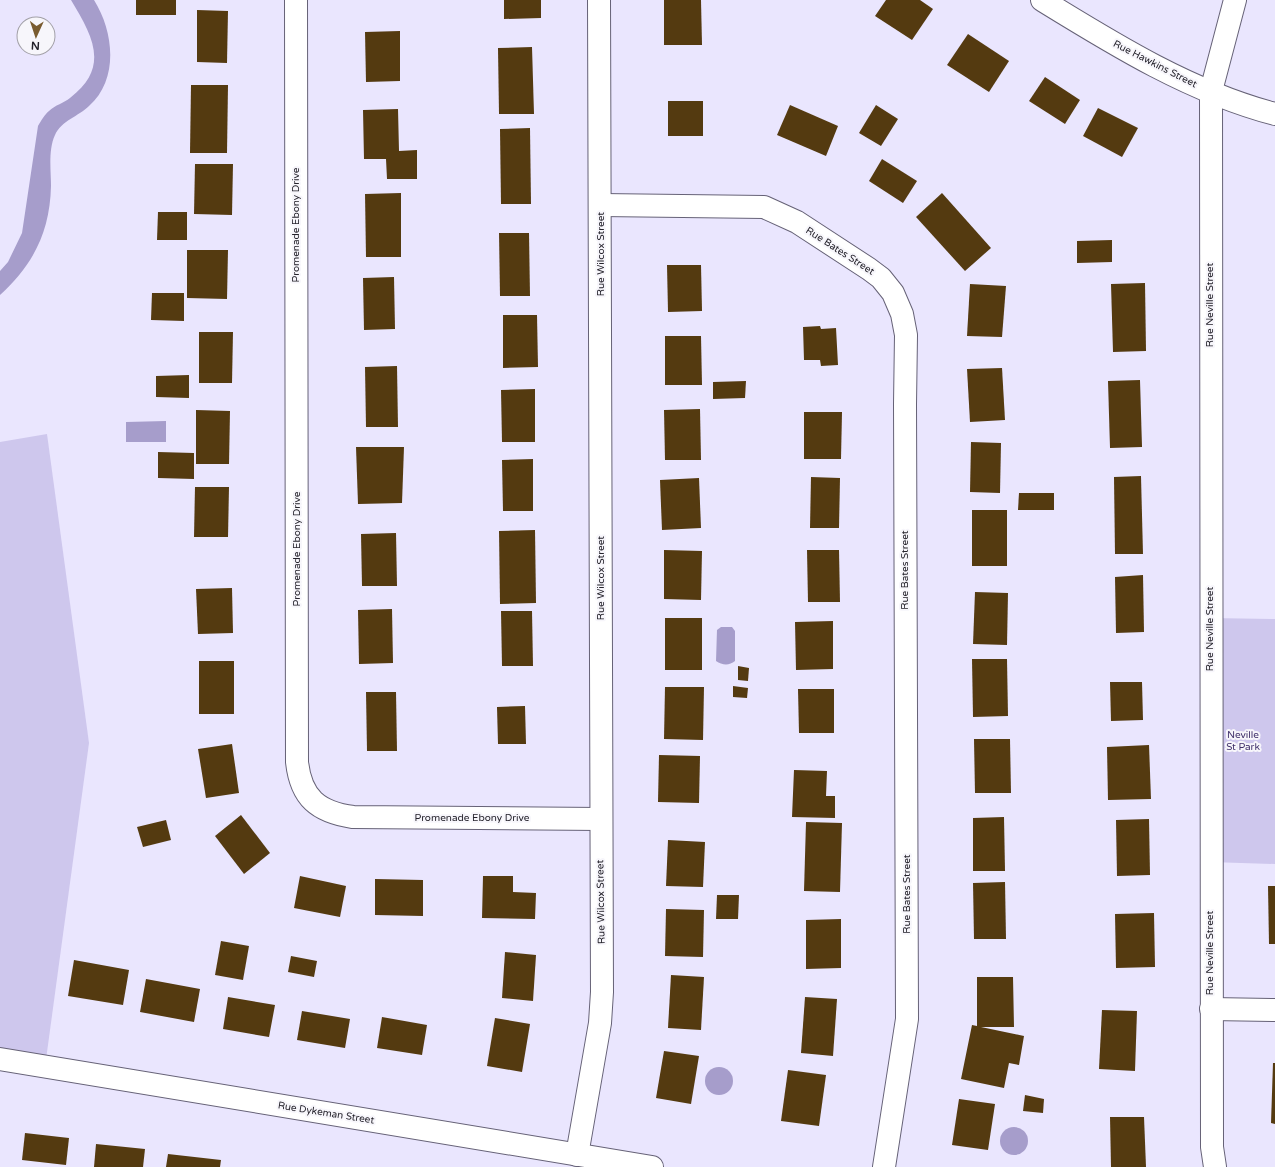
<svg xmlns="http://www.w3.org/2000/svg" width="1275" height="1167" font-family="'Varela Round',sans-serif">
	<rect width="100%" height="100%" fill="#eae6fe"/>
	<g fill="#cec7ed">
		<polygon points="47,434 89,743 45,1067 0,1059 0,442"/>
		<polygon points="1210,618 1275,619 1275,864 1210,862"/>
	</g>
	<g fill="#a69dcb">
		<path d="M71,0h23c20,32 25,79 -5,106 -10,10 -28,15 -34,29 -7,15 -4,36 -4,51 -1,46 -18,79 -51,109v-24l8,-9 14,-29 16,-107c3,-5 7,-12 11,-15 6,-6 15,-8 21,-13 41,-31 22,-63 1,-98z"/>
		<polygon points="166,421 166,442 126,442 126,422"/>
		<path d="M721,627h11l3,4v30c-6,5 -13,4 -19,0l1,-31z"/>
		<circle cx="719" cy="1081" r="14"/>
		<circle cx="1014" cy="1141" r="14"/>
	</g>
	<g fill="#543a10">
		<rect x="136" y="0" width="40" height="15"/>
		<polygon points="504,0 541,0 541,18 504,19"/>
		<polygon points="664,0 701,0 702,45 664,45"/>
		<polygon points="886,0 920,0 933,9 912,40 875,16"/>
		<polygon points="197,10 228,11 227,63 197,62"/>
		<polygon points="400,31 400,81 366,82 365,32"/>
		<polygon points="968,34 1009,61 989,92 947,65"/>
		<polygon points="532,47 534,114 499,114 498,48"/>
		<polygon points="1045,77 1080,100 1065,124 1029,101"/>
		<polygon points="191,85 228,85 227,153 190,153"/>
		<rect x="668" y="101" width="35" height="35"/>
		<polygon points="790,105 838,126 826,156 777,135"/>
		<polygon points="876,105 898,119 881,146 859,133"/>
		<polygon points="1098,108 1138,128 1122,157 1083,136"/>
		<polygon points="398,109 399,151 417,150 417,179 387,179 386,159 364,159 363,110"/>
		<polygon points="530,128 531,204 501,204 500,129"/>
		<polygon points="882,159 917,181 903,203 869,181"/>
		<polygon points="195,164 233,164 232,215 194,214"/>
		<polygon points="401,193 401,257 366,257 365,194"/>
		<polygon points="942,193 991,248 965,271 916,217"/>
		<polygon points="158,212 187,212 187,240 157,240"/>
		<polygon points="499,233 529,233 530,296 500,296"/>
		<polygon points="1112,240 1112,262 1077,263 1077,241"/>
		<polygon points="187,250 228,250 227,299 187,298"/>
		<polygon points="667,265 701,265 702,311 668,312"/>
		<polygon points="394,277 395,329 364,330 363,278"/>
		<polygon points="1145,283 1146,351 1113,352 1111,284"/>
		<polygon points="970,284 1006,286 1002,337 967,336"/>
		<polygon points="152,293 184,293 184,321 151,320"/>
		<polygon points="503,315 537,315 538,367 503,368"/>
		<polygon points="820,326 821,329 836,328 838,365 821,366 820,360 804,360 803,327"/>
		<polygon points="199,332 233,332 232,383 199,383"/>
		<polygon points="665,336 701,336 702,385 665,385"/>
		<polygon points="397,366 398,427 366,427 365,367"/>
		<polygon points="1002,368 1005,420 970,422 967,369"/>
		<polygon points="189,375 189,398 156,397 156,376"/>
		<polygon points="1140,380 1142,447 1110,448 1108,381"/>
		<polygon points="746,381 745,398 713,399 713,382"/>
		<polygon points="535,389 535,442 502,442 501,390"/>
		<polygon points="700,409 701,460 665,460 664,410"/>
		<polygon points="196,410 230,411 229,464 196,464"/>
		<polygon points="804,412 842,412 841,459 804,459"/>
		<polygon points="971,442 1001,443 1000,493 970,492"/>
		<polygon points="356,447 404,447 402,503 358,504"/>
		<polygon points="158,452 194,453 194,479 158,478"/>
		<polygon points="533,459 533,511 503,511 502,460"/>
		<polygon points="1141,476 1143,554 1115,554 1114,477"/>
		<polygon points="811,477 840,478 839,528 810,528"/>
		<polygon points="699,478 701,528 662,530 660,480"/>
		<polygon points="195,487 229,487 228,537 194,537"/>
		<polygon points="1019,493 1054,493 1054,510 1018,510"/>
		<rect x="972" y="510" width="35" height="56"/>
		<polygon points="535,530 536,603 500,604 499,531"/>
		<polygon points="396,533 397,586 362,586 361,534"/>
		<polygon points="664,550 702,551 701,600 664,599"/>
		<polygon points="807,550 839,550 840,602 808,602"/>
		<polygon points="1143,575 1144,632 1116,633 1115,577"/>
		<polygon points="232,588 233,633 198,634 196,589"/>
		<polygon points="975,592 1008,593 1007,645 973,644"/>
		<polygon points="392,609 393,663 359,664 358,610"/>
		<polygon points="501,611 532,611 533,666 502,666"/>
		<rect x="665" y="618" width="37" height="52"/>
		<polygon points="833,621 833,669 796,670 795,622"/>
		<polygon points="972,659 1007,659 1008,716 973,717"/>
		<rect x="199" y="661" width="35" height="53"/>
		<polygon points="738,666 749,668 748,681 738,680"/>
		<polygon points="1110,682 1142,682 1143,720 1111,721"/>
		<polygon points="733,686 748,688 747,698 733,697"/>
		<polygon points="665,687 704,687 703,740 664,739"/>
		<polygon points="798,689 834,689 834,733 799,733"/>
		<polygon points="366,692 396,692 397,751 367,751"/>
		<polygon points="525,706 526,744 498,744 497,707"/>
		<polygon points="974,739 1010,739 1011,793 975,793"/>
		<polygon points="232,744 239,793 206,798 198,749"/>
		<polygon points="1149,745 1151,799 1108,800 1107,747"/>
		<polygon points="659,755 700,756 699,803 658,802"/>
		<polygon points="794,770 827,771 826,796 835,796 835,818 792,817"/>
		<polygon points="241,815 270,853 244,874 215,836"/>
		<polygon points="1004,817 1005,871 973,871 973,818"/>
		<polygon points="1149,819 1150,875 1117,876 1116,820"/>
		<polygon points="166,820 171,840 143,847 137,827"/>
		<polygon points="806,822 842,823 840,892 804,891"/>
		<polygon points="668,840 705,842 703,887 666,886"/>
		<polygon points="300,876 346,886 340,917 294,908"/>
		<polygon points="483,876 513,876 513,892 536,893 535,919 482,918"/>
		<polygon points="375,879 423,880 423,916 375,915"/>
		<polygon points="1005,882 1006,939 974,939 973,883"/>
		<polygon points="1268,886 1275,886 1275,944 1269,944"/>
		<polygon points="717,895 739,895 738,919 716,919"/>
		<polygon points="666,909 704,910 703,957 665,956"/>
		<polygon points="1154,913 1155,967 1116,968 1115,914"/>
		<polygon points="841,919 841,968 806,969 806,920"/>
		<polygon points="221,941 249,946 243,980 215,975"/>
		<polygon points="505,952 536,955 533,1001 502,998"/>
		<polygon points="291,956 317,961 314,977 288,972"/>
		<polygon points="74,960 129,970 123,1005 68,996"/>
		<polygon points="671,975 704,977 701,1030 668,1028"/>
		<polygon points="977,977 1013,977 1014,1027 981,1027 1024,1036 1019,1065 1009,1063 1004,1088 961,1079 972,1025 977,1026"/>
		<polygon points="146,979 200,989 194,1022 140,1012"/>
		<polygon points="228,997 275,1005 269,1037 223,1029"/>
		<polygon points="805,997 837,999 833,1056 801,1053"/>
		<polygon points="1102,1010 1137,1011 1135,1071 1099,1069"/>
		<polygon points="302,1011 350,1019 345,1048 297,1040"/>
		<polygon points="382,1017 427,1025 422,1055 377,1048"/>
		<polygon points="495,1018 530,1024 522,1072 487,1066"/>
		<polygon points="664,1051 699,1056 691,1104 656,1098"/>
		<polygon points="1273,1063 1275,1063 1275,1124 1271,1123"/>
		<polygon points="788,1070 826,1075 819,1126 781,1121"/>
		<polygon points="1025,1095 1044,1099 1043,1113 1023,1111"/>
		<polygon points="959,1099 995,1104 988,1150 952,1145"/>
		<polygon points="1110,1117 1144,1117 1146,1167 1111,1167"/>
		<polygon points="25,1133 69,1138 66,1165 22,1160"/>
		<polygon points="96,1144 145,1149 143,1167 94,1167"/>
		<polygon points="168,1154 221,1160 220,1167 166,1167"/>
	</g>
	<g fill="none" stroke-linecap="round" stroke-linejoin="round">
		<defs>
			<g id="minor">
				<path d="M296,0l1,762c4,36 21,50 56,55l248,2"/>
				<path d="M1042,0c73,45 149,92 233,114"/>
				<polyline points="601,205 764,207 797,222 869,269 881,278 893,293 902,314 906,335 905,404 907,1019 884,1167"/>
				<polyline points="1211,1009 1275,1010"/>
				<polyline points="0,1059 652,1167"/>
				<polyline points="577,1155 600,1023 602,992 599,0"/>
				<polyline points="1215,1167 1212,1147 1211,91 1235,0"/>
			</g>
		</defs>
		<use href="#minor" stroke="#666277" stroke-width="24"/>
		<use href="#minor" stroke="#fff" stroke-width="22"/>
	</g>
	<g text-anchor="middle" dominant-baseline="central" stroke-width="4" stroke-linejoin="round" paint-order="stroke">
		<g font-size="10" fill="#24222b" stroke="#f7f6fb">
			<text transform="translate(1155 64) rotate(27)">Rue Hawkins Street</text>
			<text transform="translate(296 225) rotate(-90)">Promenade Ebony Drive</text>
			<text transform="translate(840 251) rotate(33)">Rue Bates Street</text>
			<text transform="translate(601 254) rotate(-90)">Rue Wilcox Street</text>
			<text transform="translate(1210 305) rotate(-90)">Rue Neville Street</text>
			<text transform="translate(297 549) rotate(-90)">Promenade Ebony Drive</text>
			<text transform="translate(905 570) rotate(-90)">Rue Bates Street</text>
			<text transform="translate(601 578) rotate(-90)">Rue Wilcox Street</text>
			<text transform="translate(1210 629) rotate(-90)">Rue Neville Street</text>
			<text x="472" y="818">Promenade Ebony Drive</text>
			<text transform="translate(907 894) rotate(-90)">Rue Bates Street</text>
			<text transform="translate(601 902) rotate(-91)">Rue Wilcox Street</text>
			<text transform="translate(1210 953) rotate(-90)">Rue Neville Street</text>
			<text transform="translate(326 1113) rotate(9)">Rue Dykeman Street</text>
		</g>
		<g font-size="10" fill="#41316b" stroke="#f7f6fb">
			<text x="1243" y="735">Neville<tspan x="1243" dy="12">St Park</tspan></text>
		</g>
	</g>
	<g transform="translate(36 36) rotate(183)"><circle r="19" fill="#f7f6fb" stroke="#a3a1a8"/>
	<path d="M0-3L7 15L0 10L-7 15Z" fill="#795b2f"/>
	<text y="-6" font-size="11" font-weight="bold" text-anchor="middle" fill="#24222b">N</text>
	</g>
</svg>
